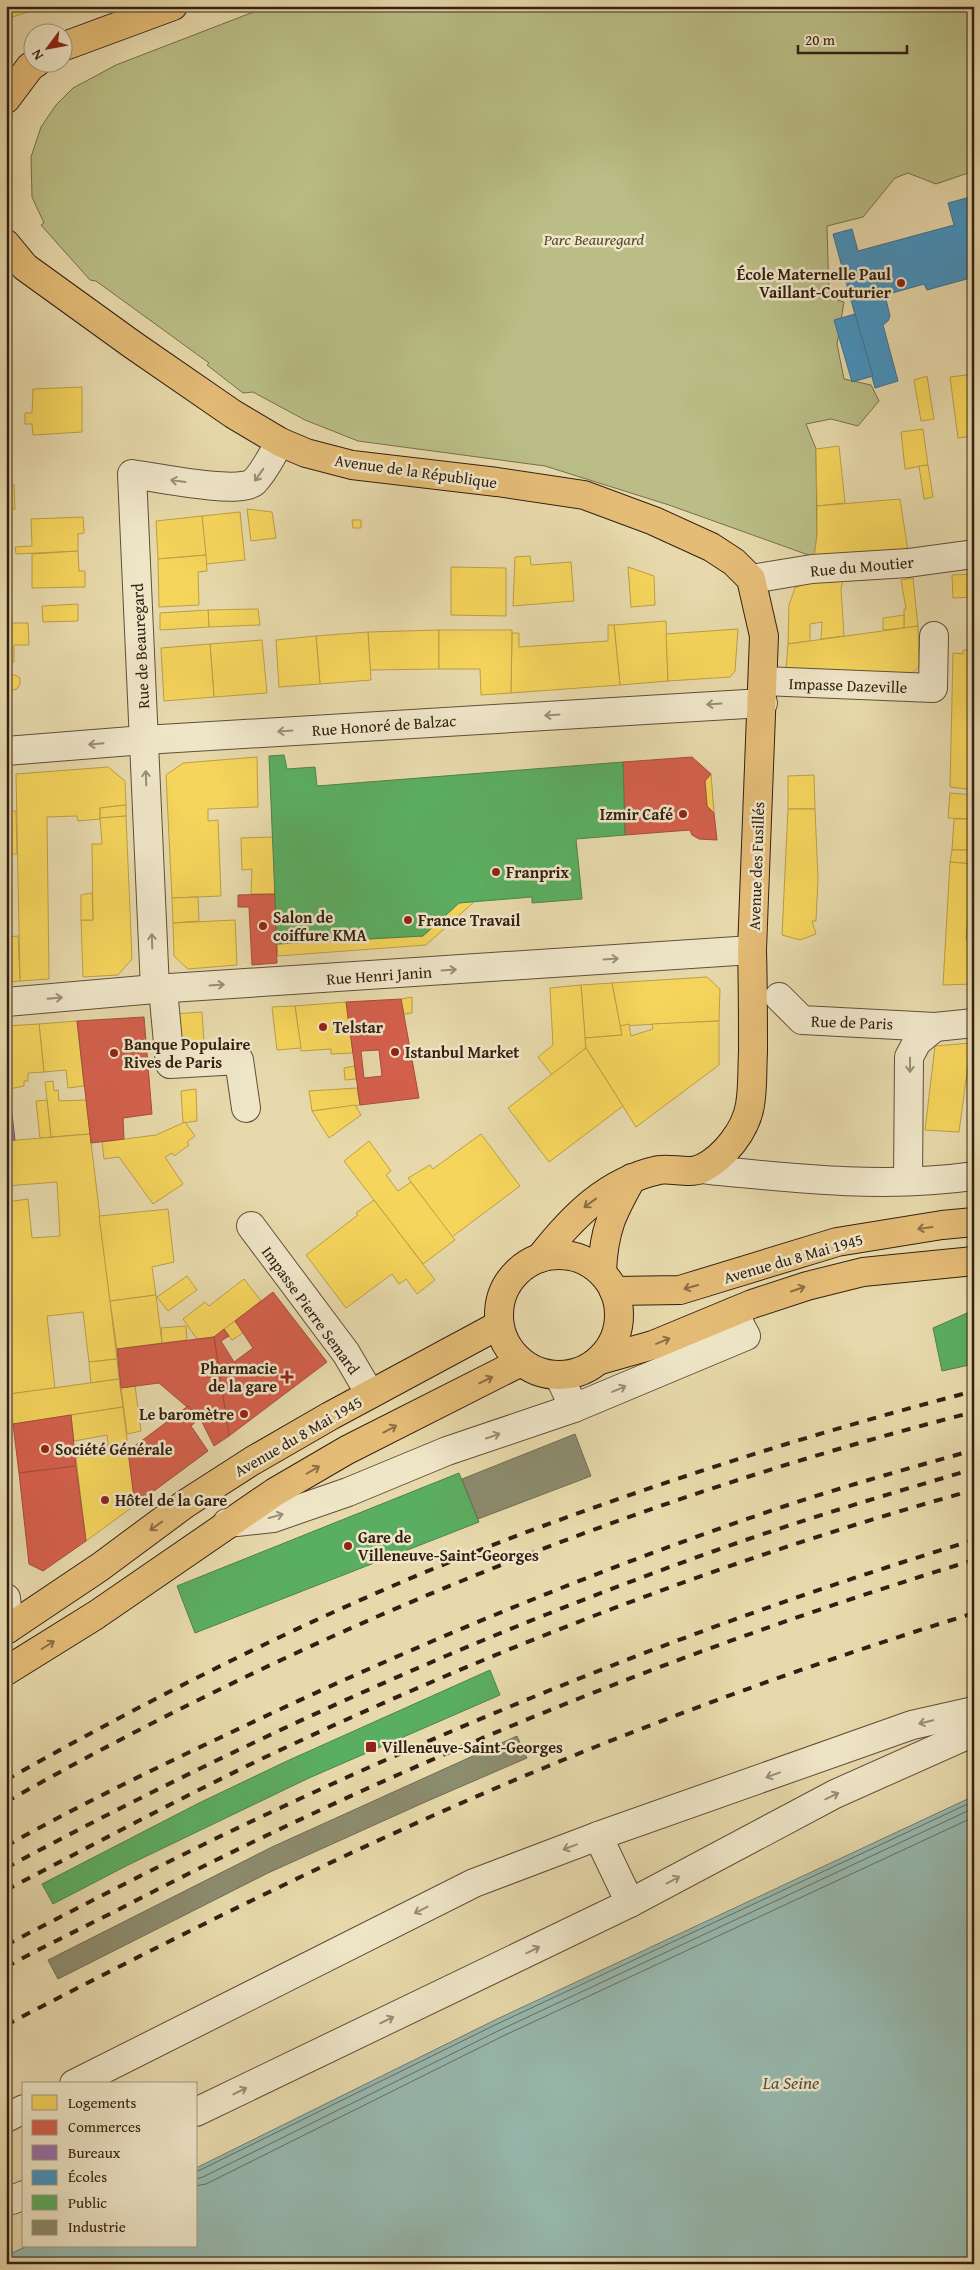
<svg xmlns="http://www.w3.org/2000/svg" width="980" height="2270" font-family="'Gentium Book Plus',serif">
	<rect width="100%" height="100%" fill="#e7d9ab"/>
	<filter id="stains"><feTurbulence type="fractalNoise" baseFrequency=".004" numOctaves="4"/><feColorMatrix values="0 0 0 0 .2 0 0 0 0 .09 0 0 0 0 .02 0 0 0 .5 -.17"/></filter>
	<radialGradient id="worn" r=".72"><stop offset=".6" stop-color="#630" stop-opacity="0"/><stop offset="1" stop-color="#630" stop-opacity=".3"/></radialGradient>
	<polygon fill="#babe86" stroke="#776f4c" points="269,6 974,6 974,171 936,184 908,173 895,178 863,217 827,226 829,297 844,302 837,344 844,379 871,385 879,401 858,426 831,419 806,424 816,449 817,536 814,557 669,505 545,466 358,441 305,420 253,392 243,393 207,365 209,363 96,281 90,280 41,225 44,223 32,197 31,157 41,127 56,105 73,88 116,65"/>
	<polygon fill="#97b9af" stroke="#6f7c71" points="974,1796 974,2264 6,2264 6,2256 27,2246 196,2246 196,2168 495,2020"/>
	<g fill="#f6d55c" stroke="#bc9f46">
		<polygon points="6,6 47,6 6,19"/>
		<polygon points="974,374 974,436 958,438 950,377"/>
		<polygon points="927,376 934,419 921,421 914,380"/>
		<polygon points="82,387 82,432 33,435 32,424 25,424 25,413 32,413 33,389"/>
		<polygon points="923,429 928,465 905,469 901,432"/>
		<polygon points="839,446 845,503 817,506 816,449"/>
		<polygon points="928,465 933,497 924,499 919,466"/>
		<polygon points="14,485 15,509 6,509 6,486"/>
		<polygon points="900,499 908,551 814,557 817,536 817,506"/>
		<polygon points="247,509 272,512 276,538 251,541"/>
		<polygon points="240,512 245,560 206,564 202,516"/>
		<polygon points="202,516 206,555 158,559 156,521"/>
		<polygon points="83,517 84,533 78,534 78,551 16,554 15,547 32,546 31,519"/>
		<polygon points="352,520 361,520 361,528 353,528"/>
		<polygon points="78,551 79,571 85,571 85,587 32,588 32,554"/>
		<polygon points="206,555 207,571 198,572 199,605 159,607 158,559"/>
		<polygon points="530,556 531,565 571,562 574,601 513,606 515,557"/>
		<polygon points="451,567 506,568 506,616 451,615"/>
		<polygon points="628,567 654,576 655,605 631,607"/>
		<polygon points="974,574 974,597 953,598 952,575"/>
		<polygon points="844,577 841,589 844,636 821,639 822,622 810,624 810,641 788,644 789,605 795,588 814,579"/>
		<polygon points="913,578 918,626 904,628 904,609 906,609 901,580"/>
		<polygon points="78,604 78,621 43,622 42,606"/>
		<polygon points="258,609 260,625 209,627 208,610"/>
		<polygon points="208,610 209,627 160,630 160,613"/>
		<polygon points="904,615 904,628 883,630 883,618"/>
		<polygon points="666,621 668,681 620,685 614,625"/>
		<polygon points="6,623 28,623 29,645 14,645 14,662 8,662 8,675 15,675 20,678 20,684 17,689 6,692"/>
		<polygon points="608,625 614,625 620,685 511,693 512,633 519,633 519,647 608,641"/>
		<polygon points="918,626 919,667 910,675 786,670 788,644"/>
		<polygon points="738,629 735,671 730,677 668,681 666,634"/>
		<polygon points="439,630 439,669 370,670 368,632"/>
		<polygon points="439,630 512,630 511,693 481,695 480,669 439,669"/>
		<polygon points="368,632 371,680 320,684 316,636"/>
		<polygon points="316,636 320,684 279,687 276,640"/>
		<polygon points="262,640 267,693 214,697 210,644"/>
		<polygon points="210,644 214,697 164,701 161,648"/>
		<polygon points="963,650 974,650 974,790 950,787 953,653 963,654"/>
		<polygon points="257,757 258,807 208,809 208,821 218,820 221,896 172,898 166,775 183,763"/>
		<polygon points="108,767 125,781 126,805 100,808 100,819 78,821 77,816 47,817 49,979 20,981 16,774"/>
		<polygon points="711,774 714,813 707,806 705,781"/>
		<polygon points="814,775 815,809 788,809 788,776"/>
		<polygon points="950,793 974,795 974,819 948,818"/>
		<polygon points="126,805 126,816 100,818 100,808"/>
		<polygon points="788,809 815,809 818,879 816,921 812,921 816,934 800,940 782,935"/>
		<polygon points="6,811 16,811 17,854 6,854"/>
		<polygon points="126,816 132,959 118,975 83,977 81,920 93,920 92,844 102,844 100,818"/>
		<polygon points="954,819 974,819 974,850 952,850"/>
		<polygon points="273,837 275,894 251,894 252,869 242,870 241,838"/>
		<polygon points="952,850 974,850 973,864 950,862"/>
		<polygon points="950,862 973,864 966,939 974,939 974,984 943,985"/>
		<polygon points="92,893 93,920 81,920 81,895"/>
		<polygon points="198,897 199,921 173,923 172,898"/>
		<polygon points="475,901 426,945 278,956 277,944 423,936 459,903"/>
		<polygon points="235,920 237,965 188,969 174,956 173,923"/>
		<polygon points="18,936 20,981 6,982 6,937"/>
		<polygon points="707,977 720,989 719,1021 620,1026 612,983"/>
		<polygon points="612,983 622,1035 585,1038 581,985"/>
		<polygon points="581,985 586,1048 552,1075 538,1057 553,1045 550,988"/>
		<polygon points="412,997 412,1013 404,1014 401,999"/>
		<polygon points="346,1002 353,1053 331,1054 331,1049 301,1051 295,1006"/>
		<polygon points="295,1006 301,1048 277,1050 272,1007"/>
		<polygon points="202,1012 204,1042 177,1045 175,1014"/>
		<polygon points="77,1021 84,1086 68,1088 66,1070 44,1072 39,1024"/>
		<polygon points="719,1021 719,1065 636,1127 586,1048 585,1038 622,1035 620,1026 629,1024 631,1036 653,1029 652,1024"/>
		<polygon points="39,1024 44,1072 28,1073 28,1081 24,1081 24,1086 9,1089 6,1061 6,1026"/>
		<polygon points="974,1042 974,1081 966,1080 971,1043"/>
		<polygon points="971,1043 959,1132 925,1130 935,1046"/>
		<polygon points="586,1048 623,1106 549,1162 508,1108"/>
		<polygon points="355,1066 356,1079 345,1080 344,1068"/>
		<polygon points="53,1081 54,1091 58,1090 59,1101 86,1100 90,1134 51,1137 45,1082"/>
		<polygon points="357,1088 360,1105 312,1111 309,1091"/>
		<polygon points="196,1089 197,1121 183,1123 181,1091"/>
		<polygon points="47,1100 51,1137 40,1138 36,1101"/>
		<polygon points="355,1105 361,1115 329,1138 312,1111"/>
		<polygon points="185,1122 195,1136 187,1142 189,1145 174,1156 172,1153 165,1157 183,1184 153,1204 119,1157 104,1159 102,1142 156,1135"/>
		<polygon points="90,1134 117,1359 89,1362 83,1312 47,1316 55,1389 9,1394 6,1369 6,1202 28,1199 32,1238 60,1236 57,1182 6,1186 6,1141"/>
		<polygon points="481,1134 520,1186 452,1237 408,1178 430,1165 433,1169"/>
		<polygon points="369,1141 391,1171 386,1175 398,1191 411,1182 455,1240 423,1264 344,1161"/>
		<polygon points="374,1200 435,1280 417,1294 406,1279 399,1284 392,1274 346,1308 306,1255 358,1215 356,1213"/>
		<polygon points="168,1209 174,1262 152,1267 156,1295 110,1301 99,1216"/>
		<polygon points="187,1276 197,1290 168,1311 157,1297"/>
		<polygon points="244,1279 261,1301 214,1337 197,1339 183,1319 205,1302 209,1306"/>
		<polygon points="156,1295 162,1343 117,1349 110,1301"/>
		<polygon points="235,1321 243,1333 232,1340 224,1329"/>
		<polygon points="186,1326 187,1340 162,1343 161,1328"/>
		<polygon points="117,1359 119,1379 91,1383 89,1362"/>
		<polygon points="119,1379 123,1407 13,1424 9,1394"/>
		<polygon points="135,1386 141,1431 127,1434 121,1388"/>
		<polygon points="123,1407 135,1505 86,1541 76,1458 109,1453 107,1435 74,1441 71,1415"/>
	</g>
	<g fill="#d6604d" stroke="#a54d3c" fill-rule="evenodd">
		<polygon points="692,757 711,774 705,781 707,806 714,813 717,840 699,839 692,835 690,830 625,835 623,762"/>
		<polygon points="275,894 277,963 252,965 249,907 238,907 238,895"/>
		<path d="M401,999l18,99 -59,7 -14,-103zM379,1050l3,26 -18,2 -3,-27z"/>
		<polygon points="144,1017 152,1114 123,1118 124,1139 91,1143 77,1021"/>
		<polygon points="273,1292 327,1362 229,1436 214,1337 224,1329 229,1336 221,1341 234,1362 253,1348 235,1321"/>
		<polygon points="214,1337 229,1436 214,1446 200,1418 159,1383 121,1388 117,1349"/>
		<polygon points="188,1406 200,1418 191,1426 208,1451 135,1505 128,1451"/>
		<polygon points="71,1415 76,1466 19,1473 13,1424"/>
		<polygon points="76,1466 86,1541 43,1571 29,1564 19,1473"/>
	</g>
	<polygon fill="#9970ab" stroke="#7b587d" points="6,1061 15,1140 6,1141"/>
	<g fill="#4393c3" stroke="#3e708e">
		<polygon points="974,196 974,277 927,290 924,284 885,295 890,316 888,321 883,325 898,381 875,388 833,234 852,229 858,251 954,225 948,203"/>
		<polygon points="855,314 873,376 852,382 834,320"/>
	</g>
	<g fill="#5aae61" stroke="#4f834a">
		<polygon points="284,755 287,769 315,767 317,786 623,762 625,835 576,839 582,899 532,903 532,897 459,903 423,936 277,944 269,756"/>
		<polygon points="974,1310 974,1364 942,1371 933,1328"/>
		<polygon points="459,1473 479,1522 195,1633 177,1586"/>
		<polygon points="490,1670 500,1695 309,1778 128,1865 53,1904 42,1884 199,1803 287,1761"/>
	</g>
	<g fill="#8c8c6e" stroke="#726c53">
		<polygon points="575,1434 591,1476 478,1519 462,1479"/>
		<polygon points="517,1736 527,1758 423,1803 268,1873 58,1979 48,1960 272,1847"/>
	</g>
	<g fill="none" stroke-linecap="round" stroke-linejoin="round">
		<g stroke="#666c61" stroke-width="1">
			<polyline points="196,2172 497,2024 974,1801"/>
			<polyline points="196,2179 203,2177 500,2030 974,1808"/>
			<polyline points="196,2186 206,2184 503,2036 974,1817"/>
		</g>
		<defs>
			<g id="minor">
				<polyline points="751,579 812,569 908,563 974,554"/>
				<polyline points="763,681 933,688 934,636"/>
				<polyline points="6,751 144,740 763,703"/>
				<path d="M155,989l-23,-515c22,3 108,21 122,8 11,-11 18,-27 26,-40"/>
				<polyline points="163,989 170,1064 239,1060 246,1108"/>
				<polyline points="779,997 802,1020 935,1027 974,1023"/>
				<polyline points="6,1002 155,989 752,950"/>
				<path d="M700,1169c91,9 183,20 274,7"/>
				<polyline points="908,1181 909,1057 917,1042 935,1027"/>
				<polyline points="251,1226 346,1353 370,1394"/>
				<polyline points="559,1376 574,1408"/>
				<polyline points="227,1523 273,1518 348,1492 447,1451 574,1408 746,1336 733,1312"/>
				<polyline points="6,1598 9,1628"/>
				<polyline points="630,1903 835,1794 974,1732"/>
				<polyline points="74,2084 474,1883 598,1836 912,1725 974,1711"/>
				<polyline points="196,2112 630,1903 598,1836"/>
				<polyline points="6,2118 24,2109"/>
				<polyline points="6,2199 12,2200 24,2195"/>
			</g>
			<g id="major">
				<polyline points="62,47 173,6"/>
				<polyline points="6,99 30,67 37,62"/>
				<path d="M6,244l19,23 108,78 100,69 47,28 26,11 46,12 145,17 87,13 70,26 57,26 23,15 17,17 13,57 -12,314c1,34 1,68 1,102 -1,17 0,36 -3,53 -4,25 -26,53 -49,64 -12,5 -29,-1 -42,1 -52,11 -87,47 -119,88"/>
				<circle cx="559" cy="1315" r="60"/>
				<path d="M602,1271c2,-42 10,-57 30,-93"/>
				<polyline points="614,1291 680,1290 837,1242 942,1225 974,1222"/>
				<polyline points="600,1360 653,1345 752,1304 807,1286 863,1272 974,1261"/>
				<polyline points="6,1630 100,1567 185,1504 252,1461 330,1416 499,1325"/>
				<polyline points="6,1671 96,1615 275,1492 347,1450 521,1362"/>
			</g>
		</defs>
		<use href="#minor" stroke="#614e39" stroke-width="30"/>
		<use href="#major" stroke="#342013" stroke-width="30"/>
		<use href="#minor" stroke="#efe6c8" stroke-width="28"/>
		<use href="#major" stroke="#e4bc76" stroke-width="28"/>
		<g stroke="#342013" stroke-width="4" stroke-dasharray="9 9" stroke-linecap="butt">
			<path d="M6,1780c172,-97 351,-186 537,-254 141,-52 285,-97 431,-135"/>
			<path d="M6,1802c304,-172 629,-304 968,-390"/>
			<path d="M6,1846c86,-48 175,-90 264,-132 167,-78 337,-148 512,-207 63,-21 128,-39 192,-57"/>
			<path d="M6,1868c235,-126 479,-237 731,-325 78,-27 158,-51 237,-74"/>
			<path d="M6,1890c83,-43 165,-87 249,-128 231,-110 472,-204 719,-272"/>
			<path d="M6,1945c91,-47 181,-94 274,-137 225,-105 456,-196 694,-268"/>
			<path d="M6,1967c42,-23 85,-43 127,-65 269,-139 551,-254 841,-342"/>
			<path d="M6,2025c177,-92 356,-182 540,-258 140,-58 283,-109 428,-154"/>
		</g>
	</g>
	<defs><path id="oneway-shaft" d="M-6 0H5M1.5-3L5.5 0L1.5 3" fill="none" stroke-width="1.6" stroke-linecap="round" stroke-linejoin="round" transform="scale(1.25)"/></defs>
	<g stroke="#9b8d77">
		<use href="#oneway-shaft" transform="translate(259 475) rotate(125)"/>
		<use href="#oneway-shaft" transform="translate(178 481) rotate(-172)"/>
		<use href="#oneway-shaft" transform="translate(714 704) rotate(176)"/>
		<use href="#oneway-shaft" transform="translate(552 715) rotate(176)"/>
		<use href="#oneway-shaft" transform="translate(285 731) rotate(176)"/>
		<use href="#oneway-shaft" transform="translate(96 744) rotate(175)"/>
		<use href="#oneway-shaft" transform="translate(146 778) rotate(-92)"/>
		<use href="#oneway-shaft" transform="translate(152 941) rotate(-92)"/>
		<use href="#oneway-shaft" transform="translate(611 959) rotate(-4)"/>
		<use href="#oneway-shaft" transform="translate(449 970) rotate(-4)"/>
		<use href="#oneway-shaft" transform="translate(217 985) rotate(-4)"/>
		<use href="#oneway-shaft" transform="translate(55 998) rotate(-5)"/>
		<use href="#oneway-shaft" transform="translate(910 1065) rotate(90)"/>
		<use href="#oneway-shaft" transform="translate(619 1389) rotate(-23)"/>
		<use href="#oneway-shaft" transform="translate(493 1436) rotate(-19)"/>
		<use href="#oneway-shaft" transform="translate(276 1516) rotate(-15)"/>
		<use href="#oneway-shaft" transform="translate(926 1722) rotate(167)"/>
		<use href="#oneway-shaft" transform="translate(773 1775) rotate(160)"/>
		<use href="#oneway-shaft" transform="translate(832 1796) rotate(-26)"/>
		<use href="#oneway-shaft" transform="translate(570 1847) rotate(159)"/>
		<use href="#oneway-shaft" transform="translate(673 1880) rotate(-28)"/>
		<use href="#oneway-shaft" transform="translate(421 1910) rotate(153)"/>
		<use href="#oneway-shaft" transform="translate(533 1950) rotate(-26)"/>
		<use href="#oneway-shaft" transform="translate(387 2020) rotate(-26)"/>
		<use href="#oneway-shaft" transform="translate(240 2091) rotate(-26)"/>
	</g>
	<g stroke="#8c6e44">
		<use href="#oneway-shaft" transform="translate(590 1203) rotate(144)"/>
		<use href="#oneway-shaft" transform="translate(925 1228) rotate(172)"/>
		<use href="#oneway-shaft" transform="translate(691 1287) rotate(164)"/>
		<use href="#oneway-shaft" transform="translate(798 1289) rotate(-19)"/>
		<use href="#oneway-shaft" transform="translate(663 1341) rotate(-22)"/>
		<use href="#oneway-shaft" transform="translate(486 1380) rotate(-26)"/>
		<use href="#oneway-shaft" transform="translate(390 1429) rotate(-28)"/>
		<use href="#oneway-shaft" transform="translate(313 1470) rotate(-30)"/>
		<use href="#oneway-shaft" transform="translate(156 1526) rotate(144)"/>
		<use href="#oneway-shaft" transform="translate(48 1645) rotate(-32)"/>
	</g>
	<g fill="#8f2418" stroke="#efe6c8" stroke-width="2">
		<circle cx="901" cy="283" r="5"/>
		<circle cx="683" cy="814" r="5"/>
		<circle cx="496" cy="872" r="5"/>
		<circle cx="408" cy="920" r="5"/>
		<circle cx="263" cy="926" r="5"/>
		<circle cx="323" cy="1027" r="5"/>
		<circle cx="395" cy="1052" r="5"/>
		<circle cx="114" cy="1053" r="5"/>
		<path d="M284.5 1369.5h5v5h5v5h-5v5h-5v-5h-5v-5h5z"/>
		<circle cx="244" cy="1414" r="5"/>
		<circle cx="45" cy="1449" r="5"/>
		<circle cx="105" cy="1500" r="5"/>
		<circle cx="348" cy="1546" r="5"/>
		<rect x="365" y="1741" width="12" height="12" rx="2.5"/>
	</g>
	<g text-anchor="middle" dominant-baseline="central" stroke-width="5" stroke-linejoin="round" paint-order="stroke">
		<g font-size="16" font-style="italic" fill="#564830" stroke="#efe6c8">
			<text x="594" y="239">Parc Beauregard</text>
		</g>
		<g font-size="16" font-weight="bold" fill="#342013" stroke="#efe6c8" text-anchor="start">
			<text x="891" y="274" text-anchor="end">École Maternelle Paul<tspan x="891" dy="18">Vaillant-Couturier</tspan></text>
			<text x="673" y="814" text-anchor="end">Izmir Café</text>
			<text x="506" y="872">Franprix</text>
			<text x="273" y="917">Salon de<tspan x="273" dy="18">coiffure KMA</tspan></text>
			<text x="418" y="920">France Travail</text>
			<text x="333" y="1027">Telstar</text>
			<text x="124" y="1044">Banque Populaire<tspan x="124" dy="18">Rives de Paris</tspan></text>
			<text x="405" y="1052">Istanbul Market</text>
			<text x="277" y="1368" text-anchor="end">Pharmacie<tspan x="277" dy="18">de la gare</tspan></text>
			<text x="234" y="1414" text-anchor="end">Le baromètre</text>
			<text x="55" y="1449">Société Générale</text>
			<text x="115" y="1500">Hôtel de la Gare</text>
			<text x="358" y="1537">Gare de<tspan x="358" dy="18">Villeneuve-Saint-Georges</tspan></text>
			<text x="382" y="1747">Villeneuve-Saint-Georges</text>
		</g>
		<g font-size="16" fill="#342013" stroke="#efe6c8">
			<text transform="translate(416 471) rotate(8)">Avenue de la République</text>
			<text transform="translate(862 566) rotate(-5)">Rue du Moutier</text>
			<text transform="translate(140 646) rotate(-93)">Rue de Beauregard</text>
			<text transform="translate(848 685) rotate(2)">Impasse Dazeville</text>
			<text transform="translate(384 725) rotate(-4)">Rue Honoré de Balzac</text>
			<text transform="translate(756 866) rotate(-88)">Avenue des Fusillés</text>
			<text transform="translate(379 975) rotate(-4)">Rue Henri Janin</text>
			<text transform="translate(852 1022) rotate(2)">Rue de Paris</text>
			<text transform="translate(793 1258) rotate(-16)">Avenue du 8 Mai 1945</text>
			<text transform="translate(311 1310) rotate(54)">Impasse Pierre Semard</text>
			<text transform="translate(298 1436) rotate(-30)">Avenue du 8 Mai 1945</text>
		</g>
		<g font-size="18" font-style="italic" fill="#524e42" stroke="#efe6c8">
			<text x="791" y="2082">La Seine</text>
		</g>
	</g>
	<rect width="980" height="2270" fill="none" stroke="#e7d9ab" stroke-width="25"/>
	<rect x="8" y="8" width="965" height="2255" fill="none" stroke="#342013" stroke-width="2.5"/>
	<rect x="12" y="12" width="955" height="2245" fill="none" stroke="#342013"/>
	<rect x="22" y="2082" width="175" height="165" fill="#efe6c8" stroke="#a49780"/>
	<rect x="32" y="2095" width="25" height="15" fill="#f6d55c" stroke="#a49780"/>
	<text x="68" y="2108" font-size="15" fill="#342013">Logements</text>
	<rect x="32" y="2120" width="25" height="15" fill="#d6604d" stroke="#a49780"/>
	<text x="68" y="2132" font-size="15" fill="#342013">Commerces</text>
	<rect x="32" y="2145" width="25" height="15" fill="#9970ab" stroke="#a49780"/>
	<text x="68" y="2158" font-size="15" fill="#342013">Bureaux</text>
	<rect x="32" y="2170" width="25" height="15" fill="#4393c3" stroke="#a49780"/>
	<text x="68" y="2182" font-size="15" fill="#342013">Écoles</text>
	<rect x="32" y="2195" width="25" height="15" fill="#5aae61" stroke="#a49780"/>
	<text x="68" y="2208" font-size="15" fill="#342013">Public</text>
	<rect x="32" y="2220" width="25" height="15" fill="#8c8c6e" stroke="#a49780"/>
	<text x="68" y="2232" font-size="15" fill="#342013">Industrie</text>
	<g transform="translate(48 48) rotate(238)"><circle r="24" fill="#efe6c8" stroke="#a49780"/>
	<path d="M0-4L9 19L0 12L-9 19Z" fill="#8f2418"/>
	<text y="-8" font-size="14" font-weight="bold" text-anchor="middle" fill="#342013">N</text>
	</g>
	<path d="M798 45v8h109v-8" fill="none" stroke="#342013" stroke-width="2.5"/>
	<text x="805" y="45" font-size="15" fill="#342013" stroke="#efe6c8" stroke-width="4" paint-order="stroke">20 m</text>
	<rect width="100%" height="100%" filter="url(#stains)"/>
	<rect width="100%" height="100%" fill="url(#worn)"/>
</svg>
